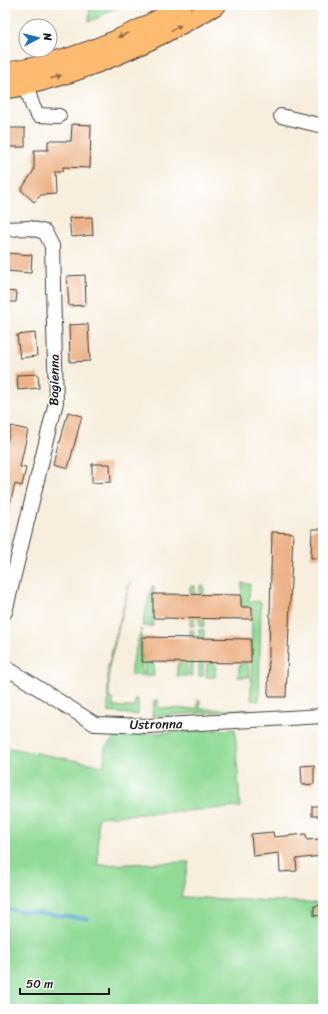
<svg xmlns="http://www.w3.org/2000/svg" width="328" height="1014" font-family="Sriracha,sans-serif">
	<rect width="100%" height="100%" fill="#fff"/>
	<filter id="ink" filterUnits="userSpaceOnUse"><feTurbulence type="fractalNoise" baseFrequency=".025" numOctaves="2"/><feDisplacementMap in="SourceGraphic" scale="8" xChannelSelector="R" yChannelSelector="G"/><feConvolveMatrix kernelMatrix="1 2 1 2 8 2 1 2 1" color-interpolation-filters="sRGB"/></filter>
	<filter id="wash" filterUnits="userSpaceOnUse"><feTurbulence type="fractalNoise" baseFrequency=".012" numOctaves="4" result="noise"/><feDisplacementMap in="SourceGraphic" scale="16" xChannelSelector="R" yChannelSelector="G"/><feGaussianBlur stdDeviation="0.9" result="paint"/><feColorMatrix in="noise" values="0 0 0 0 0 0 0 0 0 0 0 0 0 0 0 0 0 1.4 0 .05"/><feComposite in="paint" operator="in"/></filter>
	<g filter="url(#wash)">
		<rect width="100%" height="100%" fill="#f7eedd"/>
		<g fill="#92db97" stroke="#577c5a">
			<polygon points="90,5 122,5 89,22"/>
			<polygon points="130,582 109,667 109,698 113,699 113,707 134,707 135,699 138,699 138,715 108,712 108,666"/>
			<polygon points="242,583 250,584 249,601 261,602 259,701 251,700 252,607 241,607"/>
			<polygon points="152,586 154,586 153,626 142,626"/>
			<polygon points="190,586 195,586 194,626 190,626"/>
			<polygon points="200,586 204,586 204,627 199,626"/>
			<polygon points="141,629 142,676 131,675 131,667"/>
			<polygon points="190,630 194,630 193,676 189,676"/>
			<polygon points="199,630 204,630 203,676 199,676"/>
			<polygon points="145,662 152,662 152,664 154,664 154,676 144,676"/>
			<polygon points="179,662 186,662 187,676 177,676 177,665 179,665"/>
			<polygon points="207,663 214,663 214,665 216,666 215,677 206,677"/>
			<polygon points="241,663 248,663 249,677 238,677 239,666 241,666"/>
			<polygon points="158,699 158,708 197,709 198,700 200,700 200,709 251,710 152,716 154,701"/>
			<polygon points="235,729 240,807 98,817 98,865 189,862 181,897 323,903 323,1009 5,1009 5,747 104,766 105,747 118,735"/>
		</g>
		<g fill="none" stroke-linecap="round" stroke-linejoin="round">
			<polyline stroke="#57a7d1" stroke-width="3.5" points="5,909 88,919"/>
		</g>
		<g id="blocks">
			<g fill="#edb286">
				<polygon points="72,124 91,125 90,168 63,167 63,171 55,171 56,194 41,195 34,202 21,190 34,170 34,150 48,150 48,141 71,141"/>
				<rect x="9" y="128" width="16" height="19"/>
				<polygon points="92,217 93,235 71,237 69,218"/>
				<polygon points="7,253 32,255 31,273 6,271"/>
				<polygon points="85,275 86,305 69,306 67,276"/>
				<polygon points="5,291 17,292 16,302 5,302"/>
				<polygon points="88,324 90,361 70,362 69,325"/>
				<polygon points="35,333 37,356 20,358 17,335"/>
				<polygon points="38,374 39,388 18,390 17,375"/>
				<polygon points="68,412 82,416 68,468 54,464"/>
				<polygon points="11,426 28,430 20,467 26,468 22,486 15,484 8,512 5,511 5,451"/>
				<polygon points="92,464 110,464 111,482 92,483"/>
				<polygon points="312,529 322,529 321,558 311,558"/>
				<polygon points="272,532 293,533 286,697 269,697 268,692"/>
				<polygon points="153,594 241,595 241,607 252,607 252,619 153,618"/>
				<polygon points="142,637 251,639 251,663 142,662"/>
				<polygon points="314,765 314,784 302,785 301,766"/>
				<rect x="312" y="806" width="11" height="10"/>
				<polygon points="273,832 274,837 306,834 307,840 319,839 321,856 296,859 297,871 280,872 279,853 253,856 251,834"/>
				<polygon points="323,905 323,915 314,916 314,906"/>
			</g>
		</g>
	</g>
	<g filter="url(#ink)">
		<use href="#blocks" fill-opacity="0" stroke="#3d3c39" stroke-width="1"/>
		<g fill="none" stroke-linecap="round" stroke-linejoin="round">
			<defs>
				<g id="minor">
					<polyline points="26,86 33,107 38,115 59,116"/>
					<polyline points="281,116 323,126"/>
					<polyline points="5,229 30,228 45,232 52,246 56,402 5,612"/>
					<polyline points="5,667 95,724 148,726 323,716"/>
				</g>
				<g id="major">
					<path d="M5,72c62,-9 124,-35 178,-67"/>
					<path d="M5,90c76,-14 146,-47 212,-85"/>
				</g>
			</defs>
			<use href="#minor" stroke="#3d3c39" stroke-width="16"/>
			<use href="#major" stroke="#3d3c39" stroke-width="20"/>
			<use href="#minor" stroke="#fff" stroke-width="14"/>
			<use href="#major" stroke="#febb71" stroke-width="18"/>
		</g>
		<defs><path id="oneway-solid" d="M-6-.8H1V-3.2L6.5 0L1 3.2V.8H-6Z"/></defs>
		<g fill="#8d6c46">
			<use href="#oneway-solid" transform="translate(176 28) rotate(-30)"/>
			<use href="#oneway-solid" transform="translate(123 35) rotate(158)"/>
			<use href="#oneway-solid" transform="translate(56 77) rotate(-17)"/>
		</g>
	</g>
	<g text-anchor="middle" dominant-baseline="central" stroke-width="3" stroke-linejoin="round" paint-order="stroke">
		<g font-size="13" fill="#1c1c1c" stroke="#fff">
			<text transform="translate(54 380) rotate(-89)">Bagienna</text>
			<text transform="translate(156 724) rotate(-1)">Ustronna</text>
		</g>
	</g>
	<rect width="328" height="1014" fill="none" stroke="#fff" stroke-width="20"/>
	<g transform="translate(38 38) rotate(83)"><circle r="19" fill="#ffffff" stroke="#a4a4a4"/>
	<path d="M0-3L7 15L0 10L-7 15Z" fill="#1f6fb2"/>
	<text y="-6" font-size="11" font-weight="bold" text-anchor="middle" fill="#1c1c1c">N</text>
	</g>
	<path d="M20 988v6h89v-6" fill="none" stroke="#1c1c1c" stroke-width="2"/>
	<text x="26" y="988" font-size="12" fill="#1c1c1c" stroke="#ffffff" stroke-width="3" paint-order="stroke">50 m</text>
</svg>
